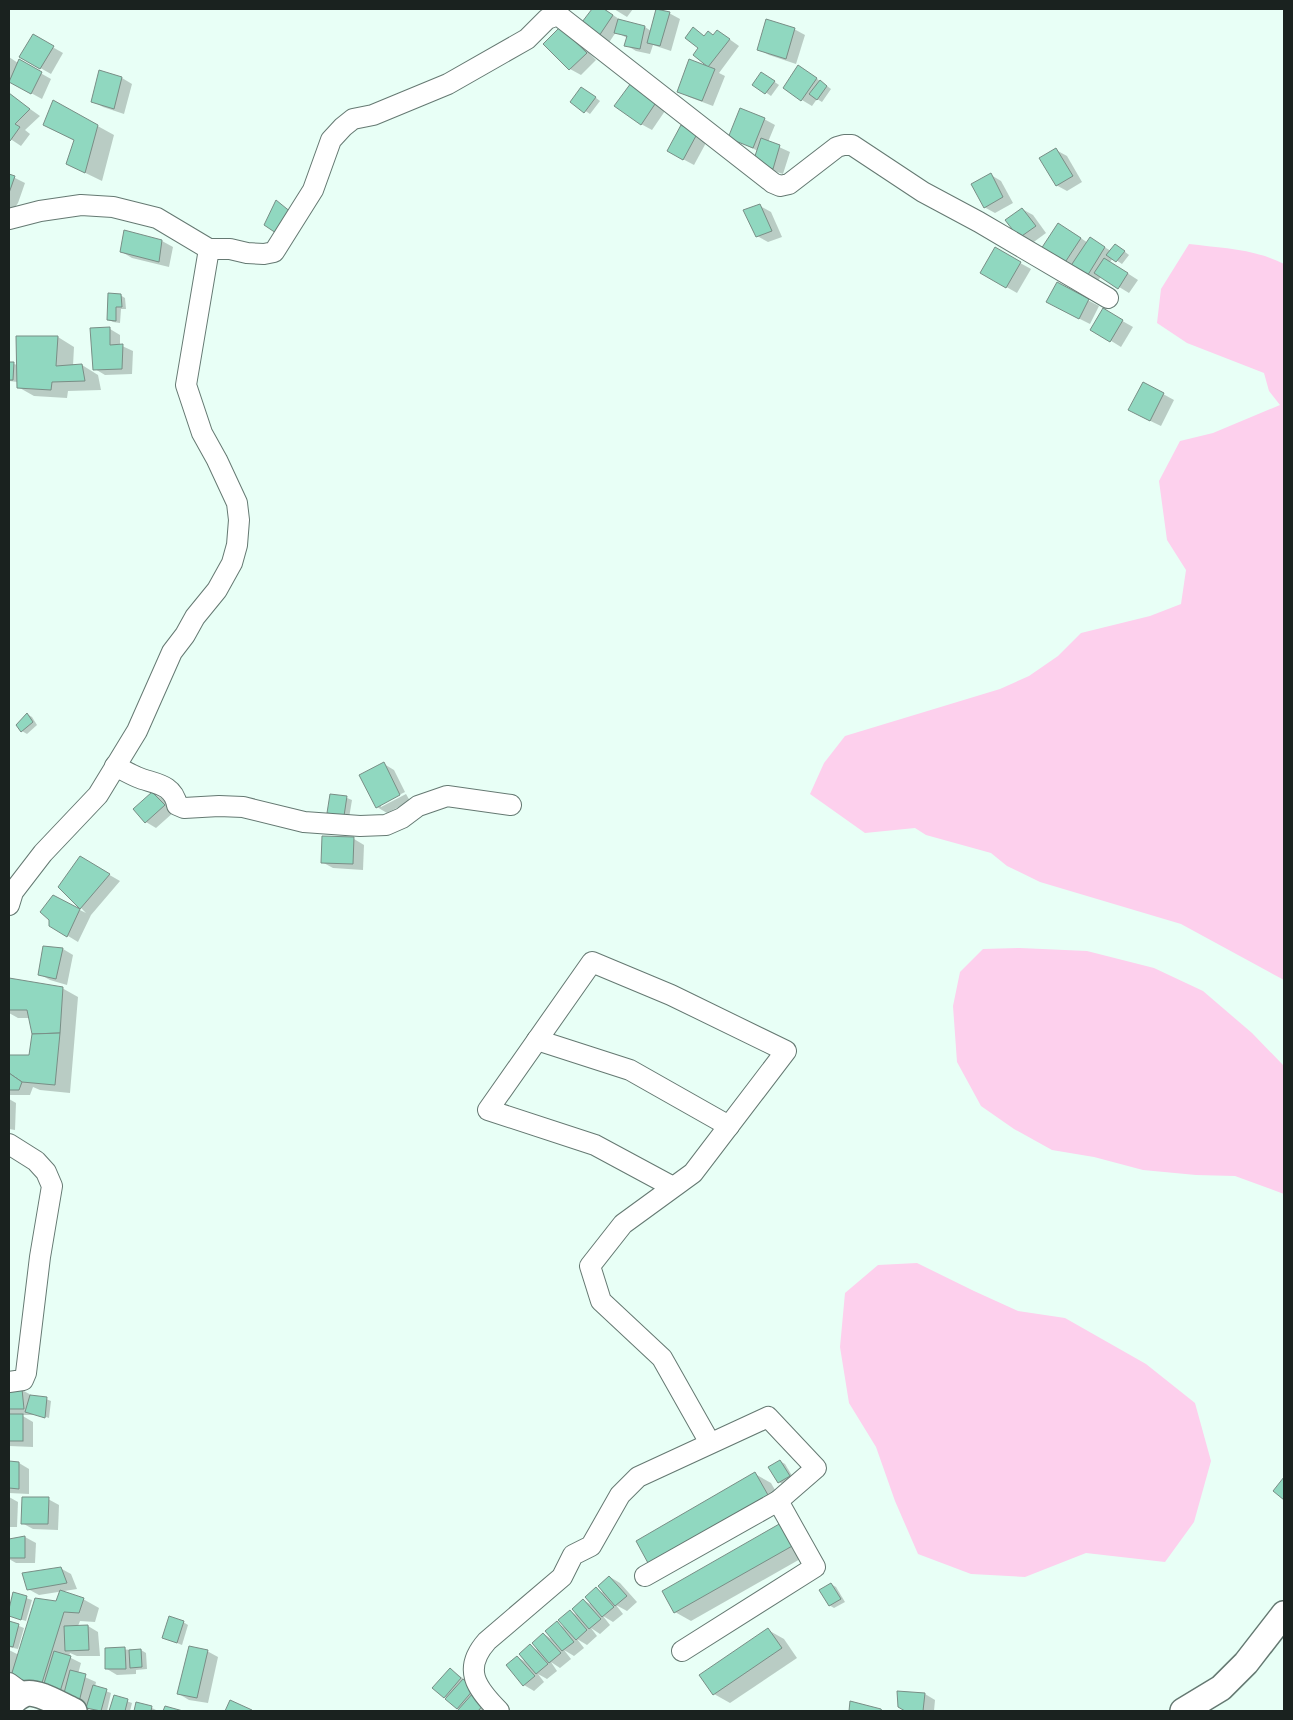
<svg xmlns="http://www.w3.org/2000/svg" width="1293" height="1720" font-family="'Sofia Sans Condensed',sans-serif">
	<rect width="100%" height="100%" fill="#e8fff6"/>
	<g fill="#fdd0ed">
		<path d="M1189,244c33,4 66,5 95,20v716l-103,-56 -141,-42 -33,-16 -16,-13 -65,-18 -11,-7 -50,5 -55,-39 14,-31 21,-27 155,-47 29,-13 29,-20 23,-23 69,-17 31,-12 5,-34 -19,-30 -8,-59 21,-40 33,-8 67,-28 -11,-14 -5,-18 -77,-30 -30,-20 4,-34z"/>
		<polygon points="1020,948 1087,951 1154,968 1203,991 1252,1033 1284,1066 1284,1194 1235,1176 1196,1175 1143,1170 1094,1157 1052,1150 1014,1129 981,1106 957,1062 953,1006 960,972 983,949"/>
		<polygon points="917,1263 974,1291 1018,1311 1065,1318 1146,1364 1195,1403 1211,1461 1194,1522 1165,1562 1086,1553 1025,1577 971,1574 918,1554 895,1501 876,1447 849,1403 840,1347 845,1293 878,1265"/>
	</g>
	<g fill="#0003">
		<polygon points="594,9 604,9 622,21 645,27 651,31 669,13 680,19 671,51 653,45 650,54 636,51 626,45 627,38 616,32 608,44 581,26"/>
		<polygon points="614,9 633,9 627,17"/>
		<polygon points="693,29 706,37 714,36 718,31 739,46 719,73 725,76 713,106 689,97 679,91 714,70 694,55 700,47"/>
		<polygon points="794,29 805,35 796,64 769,55 758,49"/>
		<polygon points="571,34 596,60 581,75 570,69 545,44"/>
		<polygon points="33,36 63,53 51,74 21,57"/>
		<polygon points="9,57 18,63 19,61 51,79 42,99 9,81"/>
		<polygon points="100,72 122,78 132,84 124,114 103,107 92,101"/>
		<polygon points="809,73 831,89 822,102 817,99 812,106 802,100"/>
		<polygon points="766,76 779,85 771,96 754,84"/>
		<polygon points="631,84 667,108 652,130 641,124"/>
		<polygon points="587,91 600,101 590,114 572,102"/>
		<polygon points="9,94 40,116 25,130 30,134 21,146 9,138"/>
		<polygon points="54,102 114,135 102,181 67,164 75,141 44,125"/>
		<polygon points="764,119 775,125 768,142 790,152 783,174 765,168 758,151 729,137"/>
		<polygon points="681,127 707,141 694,165 679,157"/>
		<polygon points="1056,150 1067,156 1082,182 1067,191 1056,185"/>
		<polygon points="9,175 25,183 18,203 13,210 9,224"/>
		<polygon points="991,175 1001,181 1013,203 995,213 984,207"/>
		<polygon points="760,206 771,212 782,237 768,242 757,236"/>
		<polygon points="1022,209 1033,215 1046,233 1031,244 1020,237"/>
		<polygon points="1069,230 1088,243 1101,245 1111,251 1120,248 1129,255 1122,264 1113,258 1110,262 1138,280 1129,293 1101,276 1097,283 1064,263"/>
		<polygon points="125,232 162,241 173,247 169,267 132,258 122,252"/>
		<polygon points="995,249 1031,269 1017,293 982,273"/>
		<polygon points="1057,284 1099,306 1090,324 1058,308"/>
		<polygon points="120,295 125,298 126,309 121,309 120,323 113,322 109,320"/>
		<polygon points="1103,310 1133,327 1121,347 1092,329"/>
		<polygon points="110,329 120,335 120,345 133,351 132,374 105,375 95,369"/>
		<polygon points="58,337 74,347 73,366 82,365 98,375 101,390 68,391 67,398 34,396 18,387 18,382 9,381 9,363 18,365 18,338"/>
		<polygon points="1163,394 1174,400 1161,426 1140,416"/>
		<polygon points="27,714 32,717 37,725 27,734 22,731 18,725"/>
		<polygon points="384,764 394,770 405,792 381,804 381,807 406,794 410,801 387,813 377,807"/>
		<polygon points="152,793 163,799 174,812 156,828 146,822"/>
		<polygon points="331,795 347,798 352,800 349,818 334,815 329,813"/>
		<polygon points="354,839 364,845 363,870 333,868 322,862"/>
		<polygon points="80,858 120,881 91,915 78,942 50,925 53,897 86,913 59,886"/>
		<polygon points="44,948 63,949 73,955 67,985 50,980 39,974"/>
		<polygon points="9,979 62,988 78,997 70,1093 40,1090 33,1087 30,1095 9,1095 9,1056 30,1056 34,1034 30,1018 18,1018 9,1013"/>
		<polygon points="9,1099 16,1103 15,1130 9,1129"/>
		<polygon points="22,1390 33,1396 46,1399 51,1401 49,1418 34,1413 34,1415 21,1415 33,1422 33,1447 9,1446 9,1391"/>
		<polygon points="780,1461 785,1464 794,1479 784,1485 779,1482"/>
		<polygon points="9,1463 19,1463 29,1469 29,1494 9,1493"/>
		<polygon points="755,1474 771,1483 783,1504 666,1571"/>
		<polygon points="9,1497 18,1502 17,1527 9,1527"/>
		<polygon points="48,1499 59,1505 58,1530 33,1529 22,1523"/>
		<polygon points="797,1534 809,1554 691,1621 675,1612"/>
		<polygon points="25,1537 36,1543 35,1563 16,1563 9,1559 9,1540"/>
		<polygon points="60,1568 71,1574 77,1589 39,1595 28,1589"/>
		<polygon points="610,1577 620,1583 637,1602 627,1611 616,1605 623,1614 613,1622 603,1616 610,1625 600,1634 591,1628 597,1636 587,1645 577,1639 584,1648 574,1656 564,1650 571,1659 560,1668 551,1662 557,1671 547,1679 538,1674 544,1682 534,1691 524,1685 517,1657 528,1663 530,1646 541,1652 544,1634 553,1640 557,1623 567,1629 570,1611 580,1617 583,1600 594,1606 596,1589 606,1594"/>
		<polygon points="831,1584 836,1587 845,1602 834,1608 829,1605"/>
		<polygon points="14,1594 32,1600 26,1621 9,1616"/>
		<polygon points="83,1599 99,1608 95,1622 80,1621 78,1626 88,1626 98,1632 100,1656 77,1656 70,1653 69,1657 81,1663 78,1674 96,1682 95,1687 111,1693 107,1711 95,1711 89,1709 88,1711 73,1706 9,1675 9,1650 19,1655 57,1603"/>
		<polygon points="9,1622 24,1628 18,1649 9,1647"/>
		<polygon points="183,1622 188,1625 182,1645 164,1638"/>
		<polygon points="768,1630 784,1639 797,1658 730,1703 714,1694"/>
		<polygon points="106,1649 141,1650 146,1653 147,1669 136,1670 136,1674 117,1675 107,1669"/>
		<polygon points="207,1651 218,1657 208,1703 189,1700 179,1694"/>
		<polygon points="450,1669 471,1684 496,1711 459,1711 460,1710 445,1697"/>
		<polygon points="925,1694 935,1700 934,1711 908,1711 899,1706"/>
		<polygon points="115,1697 132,1703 130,1711 111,1711"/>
		<polygon points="137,1704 152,1708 158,1711 135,1711"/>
	</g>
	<g fill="#90d8c0" stroke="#798e86">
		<polygon points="592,9 604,9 613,15 597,39 579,26"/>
		<polygon points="656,9 670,12 660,46 647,43"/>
		<polygon points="618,19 645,26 640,49 624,46 627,36 614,33"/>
		<polygon points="766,19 795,28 786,59 757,50"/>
		<polygon points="560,27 587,53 569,70 543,44"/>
		<polygon points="693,27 704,36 708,31 713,35 717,30 730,39 708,67 693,55 698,48 685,38"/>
		<polygon points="33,34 54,46 40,69 19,57"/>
		<polygon points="19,59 42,72 31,94 9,82"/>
		<polygon points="689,59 715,69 702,101 677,92"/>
		<polygon points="798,65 817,78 801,101 783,88"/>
		<polygon points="99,70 122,77 114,109 91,102"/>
		<polygon points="761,72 775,81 765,94 752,85"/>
		<polygon points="820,80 827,86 817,100 809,94"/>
		<polygon points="631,83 657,101 641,125 614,106"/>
		<polygon points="581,87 596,97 584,113 570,102"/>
		<polygon points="9,93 30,109 15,124 20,127 10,141 9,139"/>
		<polygon points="53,100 98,125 85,173 66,164 74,140 43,125"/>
		<polygon points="740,108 765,118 753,148 728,138"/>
		<polygon points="681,125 697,134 683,160 667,151"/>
		<polygon points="761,138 780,145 773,169 753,162"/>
		<polygon points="1056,148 1073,176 1056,186 1039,158"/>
		<polygon points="991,173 1003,197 984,208 971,184"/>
		<polygon points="9,174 15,176 9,193"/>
		<polygon points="276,200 292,213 279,235 264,225"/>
		<polygon points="760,204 772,231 756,237 743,210"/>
		<polygon points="1022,208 1036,226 1019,238 1005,220"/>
		<polygon points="1058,223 1081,238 1064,264 1041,249"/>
		<polygon points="124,230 162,240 159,262 120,252"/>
		<polygon points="1090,237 1105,247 1086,278 1070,267"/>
		<polygon points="1115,244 1125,251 1116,262 1106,255"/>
		<polygon points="995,247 1021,262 1006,288 980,273"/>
		<polygon points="1104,258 1128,273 1118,289 1094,273"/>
		<polygon points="1057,282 1089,299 1079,319 1046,302"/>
		<polygon points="108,293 121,294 122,307 116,307 116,321 107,320"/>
		<polygon points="1103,308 1123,320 1110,342 1090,330"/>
		<polygon points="110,327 110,345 123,344 122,369 93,370 90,328"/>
		<polygon points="16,336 58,336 56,366 82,364 85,381 52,382 51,390 17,388"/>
		<polygon points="9,362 14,362 13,380 9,380"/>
		<polygon points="1143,382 1164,393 1150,421 1128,410"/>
		<polygon points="27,713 33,722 21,732 16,725"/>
		<polygon points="384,762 400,795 376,808 359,775"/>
		<polygon points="152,792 165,805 145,823 133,809"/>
		<polygon points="330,794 347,796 344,816 327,813"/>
		<polygon points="322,836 354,837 353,864 321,863"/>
		<polygon points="80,856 110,874 80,909 58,887"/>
		<polygon points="53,895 80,909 67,937 49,926 49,920 40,912"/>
		<polygon points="43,946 63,948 56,979 38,975"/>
		<polygon points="9,978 63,987 60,1033 32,1034 27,1010 9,1010"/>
		<polygon points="60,1033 55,1085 22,1082 9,1073 9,1055 29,1055 32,1034"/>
		<polygon points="9,1073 22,1082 19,1090 9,1090"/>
		<polygon points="9,1389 22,1389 24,1409 9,1409"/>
		<polygon points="30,1395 47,1397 45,1418 25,1412"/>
		<rect x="9" y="1414" width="14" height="27"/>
		<polygon points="780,1460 790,1476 778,1483 768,1467"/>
		<polygon points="9,1461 19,1462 19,1489 9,1488"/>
		<polygon points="755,1472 768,1495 648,1563 636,1541"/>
		<polygon points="1284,1477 1284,1500 1273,1491"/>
		<polygon points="22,1497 49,1497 48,1524 21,1524"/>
		<polygon points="781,1523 794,1545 674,1613 662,1591"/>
		<polygon points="25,1536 25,1558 9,1558 9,1539"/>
		<polygon points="61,1567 67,1583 27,1590 22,1573"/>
		<polygon points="609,1576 627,1596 615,1606 598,1586"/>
		<polygon points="831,1583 841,1599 829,1606 819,1590"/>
		<polygon points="596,1587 614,1607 602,1617 585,1597"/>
		<polygon points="60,1590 84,1598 79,1613 64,1612 41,1686 11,1676 35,1598 56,1601"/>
		<polygon points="13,1592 27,1596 21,1620 9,1616 9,1609"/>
		<polygon points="583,1599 601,1619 589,1629 572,1609"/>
		<polygon points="570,1610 587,1630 576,1640 558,1620"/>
		<polygon points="169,1616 184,1621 177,1643 162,1638"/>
		<polygon points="9,1621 19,1624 13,1647 9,1646"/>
		<polygon points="557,1621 574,1642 562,1651 545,1631"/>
		<polygon points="88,1625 89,1650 65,1651 64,1626"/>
		<polygon points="768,1628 782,1648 713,1695 699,1675"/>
		<polygon points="543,1633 561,1653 549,1663 532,1643"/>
		<polygon points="530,1644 548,1664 536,1674 519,1654"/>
		<polygon points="189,1646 208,1650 197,1698 177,1694"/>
		<polygon points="125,1647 126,1669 105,1669 105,1648"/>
		<polygon points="141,1649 142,1667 130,1668 129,1650"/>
		<polygon points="54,1651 71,1656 59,1695 42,1690"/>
		<polygon points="517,1656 535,1676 523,1686 506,1665"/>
		<polygon points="450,1668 461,1678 444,1698 432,1688"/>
		<polygon points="70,1670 86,1674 78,1706 62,1701"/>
		<polygon points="463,1679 474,1689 457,1709 445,1699"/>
		<polygon points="93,1685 107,1689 101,1711 86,1708"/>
		<polygon points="897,1691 925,1693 923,1711 905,1711 898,1707"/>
		<polygon points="474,1692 486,1702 478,1711 457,1711"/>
		<polygon points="114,1695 128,1699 125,1711 109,1711"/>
		<polygon points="230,1700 252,1710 251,1711 225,1711"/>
		<polygon points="850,1701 881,1709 882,1711 849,1711"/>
		<polygon points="136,1702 152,1706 151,1711 134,1711"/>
		<polygon points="165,1706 183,1711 163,1711"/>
	</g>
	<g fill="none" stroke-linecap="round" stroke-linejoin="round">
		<defs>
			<g id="minor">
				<polyline points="9,219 40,211 81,205 113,207 157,218 209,249 230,249 247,253 264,254 274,252 313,190 331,140 343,127 353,119 373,115 448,84 527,39 547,19 558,15 773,183 780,186 789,184 837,147 844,145 852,145 923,192 979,222 1108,298"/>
				<path d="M115,766c8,4 15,8 22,11 16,7 36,6 40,28l7,3 35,-2 24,1 61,15 56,4 26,-1 16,-7 16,-12 29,-10 64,9"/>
				<polyline points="9,905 13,892 43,853 98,795 137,731 172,652 185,635 195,617 217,590 232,563 237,545 239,520 237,503 217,460 202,433 186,385 209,249"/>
				<polyline points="537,1040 630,1070 729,1126"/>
				<polyline points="9,1144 36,1161 46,1172 52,1186 40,1257 26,1373 23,1380 9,1382"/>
				<polyline points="673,1187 595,1145 488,1110 592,962 671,995 786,1051 693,1173 623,1224 590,1266 601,1301 662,1358 710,1443"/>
				<polyline points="682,1651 815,1567 778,1501"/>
				<polyline points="9,1683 24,1694"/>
				<path d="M499,1711c-23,-23 -37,-42 -12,-70l75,-64 11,-22 18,-9 29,-51 18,-18 130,-60 48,51 -38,33 -133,75"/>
			</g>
			<g id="tertiary">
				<path d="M9,1706c5,-5 9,-10 16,-12 12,-4 37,12 49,17"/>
				<polyline points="1183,1711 1221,1688 1246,1663 1284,1614"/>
			</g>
		</defs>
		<use href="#minor" stroke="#657972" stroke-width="22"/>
		<use href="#tertiary" stroke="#657972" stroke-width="28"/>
		<use href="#minor" stroke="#fff" stroke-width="20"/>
		<use href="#tertiary" stroke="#fff" stroke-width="25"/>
	</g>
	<rect width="1293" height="1720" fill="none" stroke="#1a221f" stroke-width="20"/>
</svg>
